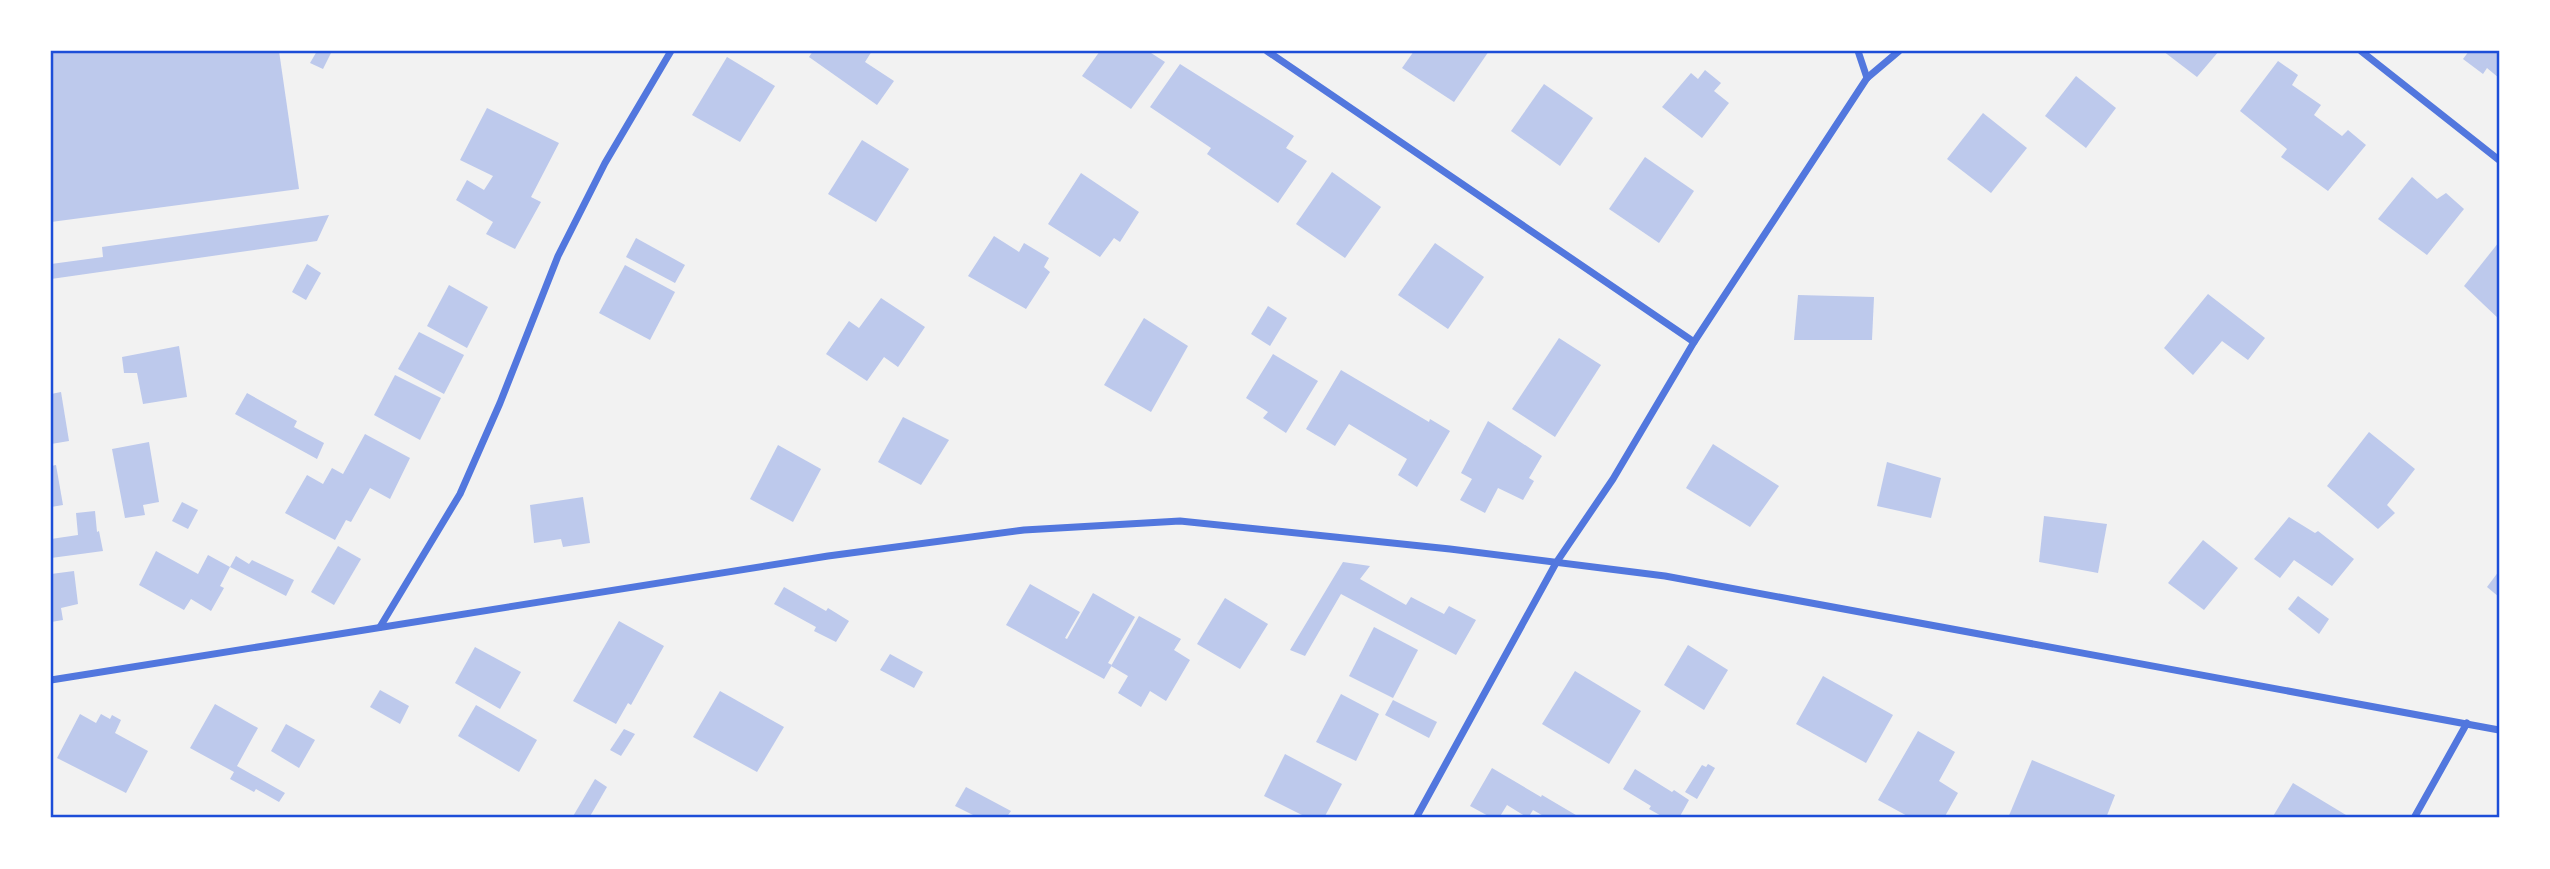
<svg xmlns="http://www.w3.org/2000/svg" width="2550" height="869" font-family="Ubuntu,sans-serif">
	<rect width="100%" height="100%" fill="#f2f2f2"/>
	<g fill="#bdc9ec">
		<polygon points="51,51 279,51 299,189 51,222"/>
		<polygon points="317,51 332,51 323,69 310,63"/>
		<polygon points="813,51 872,51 865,62 894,81 877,105 809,57"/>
		<polygon points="1100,51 1148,51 1165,62 1131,109 1082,76"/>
		<polygon points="1414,51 1489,51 1454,102 1402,68"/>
		<polygon points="2163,51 2219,51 2197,77"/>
		<polygon points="2469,51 2499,51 2499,78 2487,68 2483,74 2463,59"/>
		<polygon points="727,57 775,86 740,142 692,115"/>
		<polygon points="2278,61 2298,75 2292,85 2321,105 2314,115 2342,136 2348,130 2366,145 2328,191 2281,157 2287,149 2240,111"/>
		<polygon points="1180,64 1294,136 1286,148 1307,161 1278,203 1207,154 1211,148 1150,107"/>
		<polygon points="1705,70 1721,83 1714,91 1729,103 1702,138 1662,107 1691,73 1698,79"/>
		<polygon points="2076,76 2116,108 2086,148 2045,116"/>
		<polygon points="1544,84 1593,118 1560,166 1511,131"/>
		<polygon points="487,108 559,143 531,197 541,202 515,249 486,234 493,222 456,200 467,180 484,190 493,176 460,160"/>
		<polygon points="1983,113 2027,148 1991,193 1947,159"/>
		<polygon points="862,140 909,169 876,222 828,194"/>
		<polygon points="1645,157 1694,191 1659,243 1609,209"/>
		<polygon points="1332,172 1381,207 1345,258 1296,224"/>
		<polygon points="1081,173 1139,212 1120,242 1114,238 1100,257 1048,224"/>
		<polygon points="2412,177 2437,199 2446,193 2464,209 2427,255 2378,219"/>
		<polygon points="329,215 317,241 51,279 51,264 103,257 102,247"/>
		<polygon points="994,236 1019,252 1024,243 1049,258 1044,267 1050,272 1026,309 968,276"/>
		<polygon points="636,238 685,265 675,283 626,257"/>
		<polygon points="2499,242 2499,319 2464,286"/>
		<polygon points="1435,243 1484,277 1448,329 1398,295"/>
		<polygon points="307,264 321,273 306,300 292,292"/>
		<polygon points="625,265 675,292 650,340 599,313"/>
		<polygon points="449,285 488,307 467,348 427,326"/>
		<polygon points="2208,294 2265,338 2248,360 2222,341 2193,375 2164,348"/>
		<polygon points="1798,295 1874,297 1872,340 1794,340"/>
		<polygon points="881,298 925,327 898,367 884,357 867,381 826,354 849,321 859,328"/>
		<polygon points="1268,306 1287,318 1270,346 1251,334"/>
		<polygon points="1144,318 1188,346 1151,412 1104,385"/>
		<polygon points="419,332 464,355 444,394 398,369"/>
		<polygon points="1559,338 1601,365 1555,437 1512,409"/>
		<polygon points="179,346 187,397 143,404 137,373 124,373 122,357"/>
		<polygon points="1273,354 1318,381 1286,433 1263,418 1268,412 1246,398"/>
		<polygon points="1341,370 1429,422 1430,419 1450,431 1417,487 1398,475 1407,459 1349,424 1335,446 1306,429"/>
		<polygon points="395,375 441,398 420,440 374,415"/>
		<polygon points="61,392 69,441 51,444 51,394"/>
		<polygon points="247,393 297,421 294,427 324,443 317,459 235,414"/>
		<polygon points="903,417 949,440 921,485 878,462"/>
		<polygon points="1488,421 1542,456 1529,478 1534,481 1523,500 1498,488 1485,513 1460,500 1472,479 1461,473"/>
		<polygon points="2369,432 2415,469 2387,505 2395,513 2378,529 2327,486"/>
		<polygon points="365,434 410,458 390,499 370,488 351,522 346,520 335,540 285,513 307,475 323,484 332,468 343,474"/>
		<polygon points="149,442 159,502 143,505 145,515 125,518 112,449"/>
		<polygon points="1713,444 1779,486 1750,527 1686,488"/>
		<polygon points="778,445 821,469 793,522 750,499"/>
		<polygon points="1887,462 1941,478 1931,518 1877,506"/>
		<polygon points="56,465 63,505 51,507 51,466"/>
		<polygon points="583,497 590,543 563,547 561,539 534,543 530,505"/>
		<polygon points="182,502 198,510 188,529 172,521"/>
		<polygon points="95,511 97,532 99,531 103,551 51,558 51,539 78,535 76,513"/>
		<polygon points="2044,516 2107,524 2098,573 2039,562"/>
		<polygon points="2289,517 2315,533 2318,531 2354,559 2332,586 2294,560 2280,578 2254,559"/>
		<polygon points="2203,540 2238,568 2204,610 2168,583"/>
		<polygon points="338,546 361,559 334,605 311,592"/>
		<polygon points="156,551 198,574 208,555 230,567 220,586 224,588 211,611 191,599 184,610 139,585"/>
		<polygon points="236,556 249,564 252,560 294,580 286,596 230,567"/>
		<polygon points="1343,562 1370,566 1360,579 1406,605 1411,597 1444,614 1449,606 1476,620 1456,655 1341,594 1305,656 1290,650"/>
		<polygon points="74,571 78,604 61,608 63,620 51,622 51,574"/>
		<polygon points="2499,571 2499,597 2487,587"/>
		<polygon points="1030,584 1080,612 1065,638 1067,639 1093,593 1135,617 1108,663 1112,665 1104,679 1006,625"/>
		<polygon points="784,587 826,611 828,608 849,621 836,642 814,631 816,627 774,604"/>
		<polygon points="2298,596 2329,619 2319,634 2288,609"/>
		<polygon points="1225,598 1268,624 1240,669 1197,644"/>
		<polygon points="1139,616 1181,639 1174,650 1190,660 1166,701 1150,691 1141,707 1118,693 1128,676 1111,666"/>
		<polygon points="619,621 664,646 631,705 628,703 616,724 573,701"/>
		<polygon points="1374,627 1418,650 1393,698 1349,676"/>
		<polygon points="1688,645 1728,670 1704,710 1664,685"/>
		<polygon points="475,647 521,672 500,709 455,683"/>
		<polygon points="890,654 923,672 914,688 880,670"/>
		<polygon points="1575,671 1641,711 1609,764 1542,724"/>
		<polygon points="1823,676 1893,715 1866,763 1796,724"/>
		<polygon points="380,690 409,706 400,724 370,707"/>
		<polygon points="720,691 784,727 757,772 693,737"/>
		<polygon points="1341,694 1379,714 1356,761 1316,742"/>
		<polygon points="1393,700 1437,722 1429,738 1385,715"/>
		<polygon points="215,704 258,728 237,766 285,793 279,802 256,789 254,792 230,779 234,772 190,748"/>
		<polygon points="476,705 537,740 519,772 458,736"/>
		<polygon points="80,714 96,723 101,714 110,719 112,715 121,720 115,733 148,751 126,793 57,758"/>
		<polygon points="286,724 315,740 299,768 271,751"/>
		<polygon points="624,729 635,734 621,756 610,750"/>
		<polygon points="1918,731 1955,752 1939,781 1958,793 1944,818 1911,818 1878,800"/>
		<polygon points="1285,754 1342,784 1324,818 1308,818 1264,796"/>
		<polygon points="2032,760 2115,795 2106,818 2008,818"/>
		<polygon points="1708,764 1715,768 1697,799 1685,792 1702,765 1706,767"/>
		<polygon points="1492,768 1541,797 1542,795 1581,818 1547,818 1533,810 1528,818 1507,805 1499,818 1492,818 1470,806"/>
		<polygon points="1635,769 1672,792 1674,790 1689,800 1679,818 1665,818 1649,809 1651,806 1623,789"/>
		<polygon points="595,779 607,787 589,818 572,818"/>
		<polygon points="2293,783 2351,818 2272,818"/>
		<polygon points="966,787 1011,811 1006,818 979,818 955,806"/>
	</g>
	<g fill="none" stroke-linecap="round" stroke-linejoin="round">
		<g stroke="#5277de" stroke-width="7">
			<polyline points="1267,51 1694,342"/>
			<polyline points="1858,51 1867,78"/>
			<polyline points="2361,51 2499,160"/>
			<polyline points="380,627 460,494 500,403 558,256 605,163 671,51"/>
			<polyline points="51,680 828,556 1024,530 1180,521 1450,549 1665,576 2499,730"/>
			<polyline points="1416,818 1556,563 1613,479 1694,342 1867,78 1899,51"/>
			<polyline points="2414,818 2467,723"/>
		</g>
	</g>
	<rect width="2550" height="869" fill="none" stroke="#ffffff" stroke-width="105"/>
	<rect x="52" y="52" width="2446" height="764" fill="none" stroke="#1d4ed8" stroke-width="2.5"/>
</svg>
